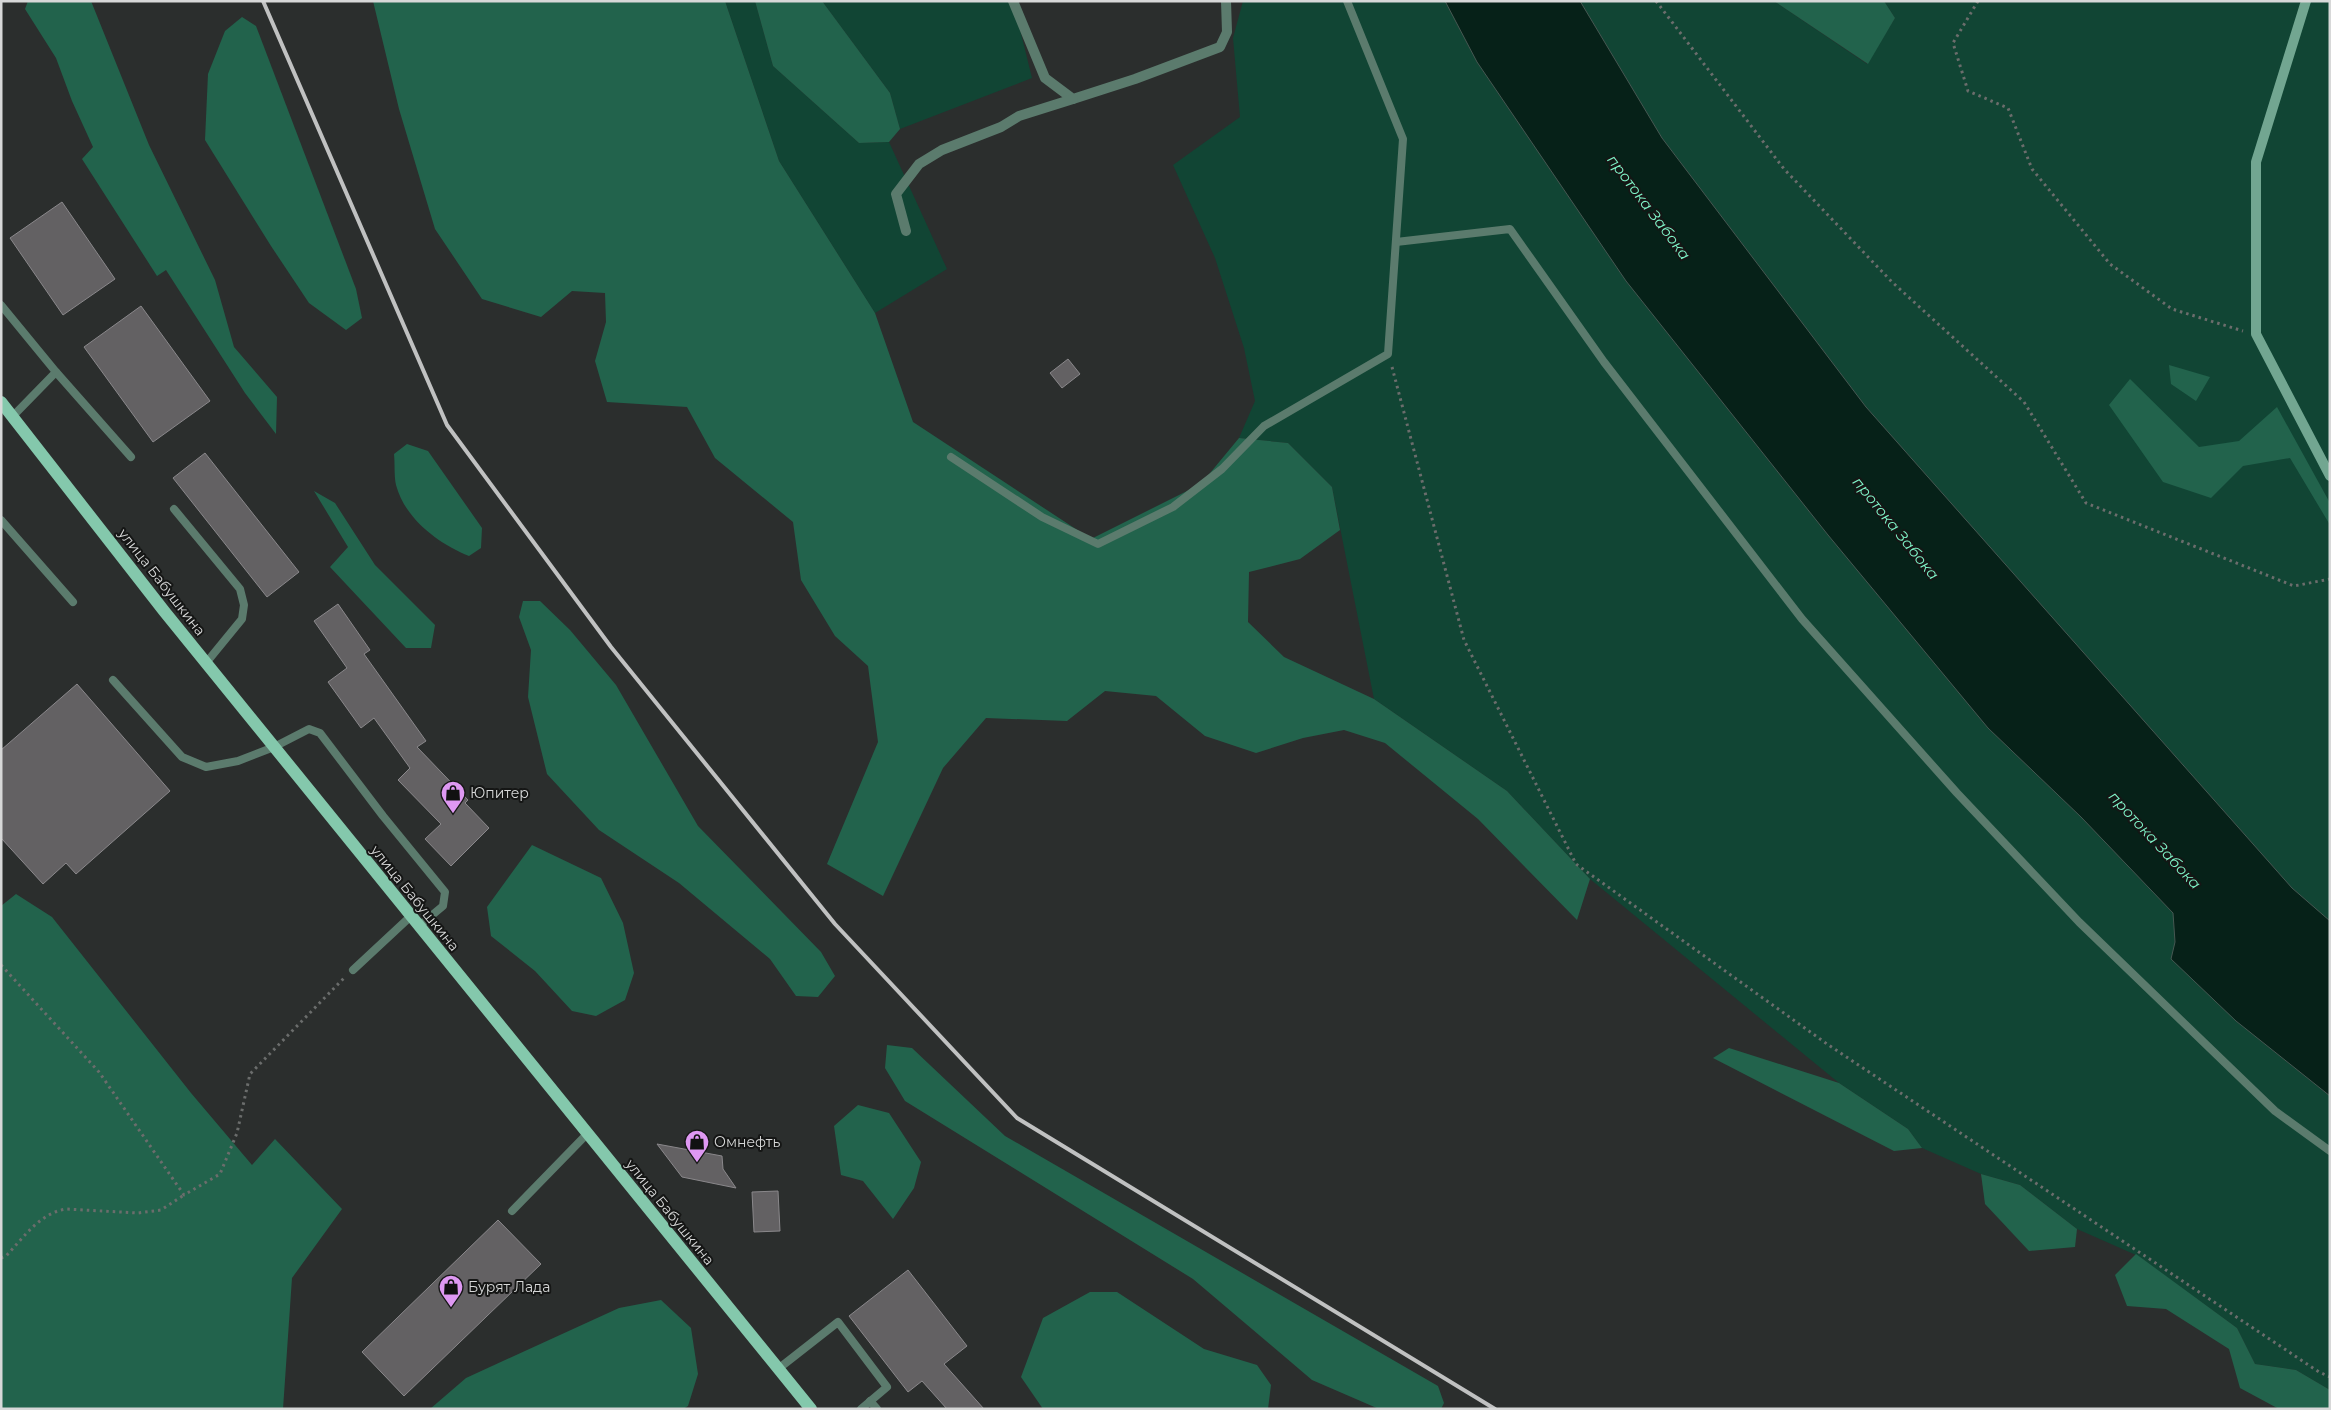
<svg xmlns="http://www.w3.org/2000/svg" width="2331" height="1410" font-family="Montserrat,sans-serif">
	<rect width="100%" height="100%" fill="#2b2e2d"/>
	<g fill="#114534">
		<polygon points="725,1 755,1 773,66 859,143 889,142 947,269 875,313 779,161"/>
		<polygon points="822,1 1013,1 1032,78 900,129 890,93"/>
		<polygon points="1243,1 1445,1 1477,62 1626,281 1828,535 1988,728 2081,817 2173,913 2175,942 2236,1021 2330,1096 2330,1390 2296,1370 2255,1364 2237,1328 2136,1255 2077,1229 2020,1185 1981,1174 1922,1148 1908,1129 1839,1083 1590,879 1507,791 1374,699 1332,487 1288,443 1239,438 1255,401 1244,348 1215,258 1173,165 1240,117 1233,38"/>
		<polygon points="1580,1 1774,1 1867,64 1895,18 1884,1 2330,1 2330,921 2292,888 1866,407 1662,138"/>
	</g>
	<g fill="#22634c">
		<polygon points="28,1 91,1 149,145 215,280 234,347 277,397 276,434 245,393 166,270 157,276 82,159 93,147 72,101 56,58 25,9"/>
		<polygon points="373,1 725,1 779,161 875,313 913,422 1091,539 1201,484 1239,438 1288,443 1332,487 1340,530 1300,559 1249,572 1248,622 1284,657 1374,699 1507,791 1590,879 1577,920 1478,819 1385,743 1344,730 1303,738 1256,753 1205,736 1156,696 1105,691 1067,721 986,718 943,768 883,896 827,864 878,742 868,666 835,636 801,580 793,522 715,458 687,407 607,402 595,361 606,322 605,293 572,291 541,317 482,299 435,229 399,109"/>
		<polygon points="755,1 822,1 890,93 900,129 889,142 859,143 773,66"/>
		<polygon points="1774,1 1884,1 1895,18 1868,64"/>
		<polygon points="242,17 256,26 356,289 362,318 346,330 309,303 271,246 205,140 208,74 225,31"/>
		<polygon points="2169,365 2210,377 2196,401 2171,384"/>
		<polygon points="2130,379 2199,447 2239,441 2277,407 2330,503 2330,525 2290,458 2243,466 2211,498 2163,482 2109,405"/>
		<path d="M407,444l21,7 54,77 -1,20 -12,8c-30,-12 -64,-37 -73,-71 -2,-9 -1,-21 -2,-31z"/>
		<polygon points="314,491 335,503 375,565 435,625 431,648 406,648 330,567 348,547"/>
		<polygon points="523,601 540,601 570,630 616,685 698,826 821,952 835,976 818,997 796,996 770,959 679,883 599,830 547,774 528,697 531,650 519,617"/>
		<polygon points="532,845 601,878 623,923 634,973 625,1000 596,1016 572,1011 535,971 491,936 487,907"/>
		<polygon points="16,894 52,917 191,1093 252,1165 275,1139 342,1209 292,1278 283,1409 1,1409 1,906"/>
		<polygon points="887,1045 912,1048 1005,1136 1438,1386 1444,1403 1441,1409 1379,1409 1312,1380 1193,1279 905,1101 885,1068"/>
		<polygon points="1729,1048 1839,1083 1908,1129 1922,1148 1894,1151 1713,1058"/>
		<polygon points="858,1105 889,1113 921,1162 914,1188 893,1219 863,1181 841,1175 834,1126"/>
		<polygon points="1981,1174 2020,1185 2077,1229 2075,1247 2029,1251 1985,1204"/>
		<polygon points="2136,1254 2237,1328 2255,1364 2296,1370 2330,1390 2330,1409 2279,1409 2240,1388 2229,1349 2166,1309 2127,1306 2115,1275"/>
		<polygon points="1090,1292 1117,1292 1204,1349 1257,1365 1271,1385 1268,1409 1043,1409 1021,1377 1043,1318"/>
		<polygon points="661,1300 691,1328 698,1374 688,1406 683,1409 430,1409 466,1378 619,1308"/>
	</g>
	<polygon fill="#062118" stroke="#455852" points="1445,1 1580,1 1662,138 1866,407 2292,888 2330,921 2330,1096 2236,1021 2171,959 2175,942 2173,913 2081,817 1988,728 1828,535 1626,281 1477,62"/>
	<g fill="#636163" stroke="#8a888b">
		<polygon points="62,202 115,279 63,315 10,238"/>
		<polygon points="141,306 210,401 153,442 84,347"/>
		<polygon points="1068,359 1080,374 1062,388 1050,373"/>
		<polygon points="205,453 299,572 267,597 173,478"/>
		<polygon points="338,604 370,650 364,654 426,741 417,747 468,800 465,803 489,828 451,866 425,839 441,824 398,780 410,768 374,718 361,728 328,682 347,668 314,621"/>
		<polygon points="77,684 170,791 76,874 66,863 43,884 1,838 1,750"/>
		<polygon points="657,1144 722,1156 723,1169 736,1188 682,1177"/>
		<polygon points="778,1191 780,1231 754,1232 752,1192"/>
		<polygon points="498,1220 541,1264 404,1396 362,1352"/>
		<polygon points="908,1270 967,1346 944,1364 984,1409 947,1409 922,1381 908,1392 849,1316"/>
	</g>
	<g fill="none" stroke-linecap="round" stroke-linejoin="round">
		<g stroke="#6b6d6c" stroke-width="3" stroke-dasharray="2.5 4" stroke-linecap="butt">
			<polyline points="1656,1 1784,169 1892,282 2024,402 2086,503 2294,586 2330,579"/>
			<polyline points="1978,1 1953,43 1968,91 2008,108 2032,169 2110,264 2172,309 2243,331"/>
			<polyline points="1392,367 1464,640 1576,864 1827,1044 2319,1372 2330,1377"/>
			<polyline points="1,965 99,1072 184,1195 220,1174 237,1133 250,1074 345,977"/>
			<path d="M1,1258l5,-2c18,-19 34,-43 60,-47l72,4 23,-3 23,-15"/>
		</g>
		<g stroke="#5b7b6d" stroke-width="8">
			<polyline points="1396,242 1510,229 1604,362 1802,619 1957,793 2079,922 2275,1111 2330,1151"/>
			<polyline points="1,305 56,372 13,416"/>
			<polyline points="56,372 131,457"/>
			<polyline points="951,457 1042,517 1098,544 1173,507 1222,469 1264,426 1388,354 1403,139 1347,1"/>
			<polyline points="174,509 240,589 244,605 242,619 206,663"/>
			<polyline points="1,520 73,602"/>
			<polyline points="113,680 182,757 206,767 238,761 274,747 309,729 320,733 383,816 445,892 443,906 419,926"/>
			<polyline points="353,970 411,916"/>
			<polyline points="512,1211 587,1134"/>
			<polyline points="778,1369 838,1322 887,1387 861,1409"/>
			<polyline points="870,1401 877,1409"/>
		</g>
		<g stroke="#5b7b6d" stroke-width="10">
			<polyline points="1013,1 1045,78 1073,99 1135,79 1220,47 1227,32 1226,1"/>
			<polyline points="906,231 896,194 919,164 942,150 1001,127 1019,116 1073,99"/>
		</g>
		<polyline stroke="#72a691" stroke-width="10" points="2306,1 2256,162 2256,334 2330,476"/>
		<polyline stroke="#84c8ac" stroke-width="12" points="1,402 164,611 811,1409"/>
		<polyline stroke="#c0c1c1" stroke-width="4" points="263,1 447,425 611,647 835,924 1017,1118 1495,1409"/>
	</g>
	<defs>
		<symbol id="shop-pin" viewBox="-11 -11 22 30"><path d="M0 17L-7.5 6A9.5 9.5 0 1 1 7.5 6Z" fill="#de98f2" stroke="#151615"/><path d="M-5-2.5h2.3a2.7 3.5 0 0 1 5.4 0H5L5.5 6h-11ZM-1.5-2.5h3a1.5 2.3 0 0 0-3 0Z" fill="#111"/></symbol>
	</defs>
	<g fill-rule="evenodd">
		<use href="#shop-pin" x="439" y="779" width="28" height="38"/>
		<use href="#shop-pin" x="683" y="1128" width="28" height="38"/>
		<use href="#shop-pin" x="437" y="1273" width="28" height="38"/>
	</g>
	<g text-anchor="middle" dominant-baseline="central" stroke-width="4" stroke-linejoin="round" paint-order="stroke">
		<g font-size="14" fill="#d7d8d8" stroke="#151615">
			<text transform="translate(162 582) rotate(52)">улица Бабушкина</text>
			<text transform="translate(415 898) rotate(51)">улица Бабушкина</text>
			<text transform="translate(670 1212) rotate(51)">улица Бабушкина</text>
		</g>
		<g font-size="14" fill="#d7d8d8" stroke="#151615" text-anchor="start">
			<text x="470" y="793">Юпитер</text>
			<text x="714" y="1142">Омнефть</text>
			<text x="468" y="1287">Бурят Лада</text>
		</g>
		<g font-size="15" font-style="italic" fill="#7ff4c8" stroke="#151615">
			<text transform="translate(1649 207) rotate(53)">протока Забока</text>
			<text transform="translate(1896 528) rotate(51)">протока Забока</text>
			<text transform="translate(2155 840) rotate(47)">протока Забока</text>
		</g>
	</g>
	<rect width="2331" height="1410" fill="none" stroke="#d7d8d8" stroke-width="5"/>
</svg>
